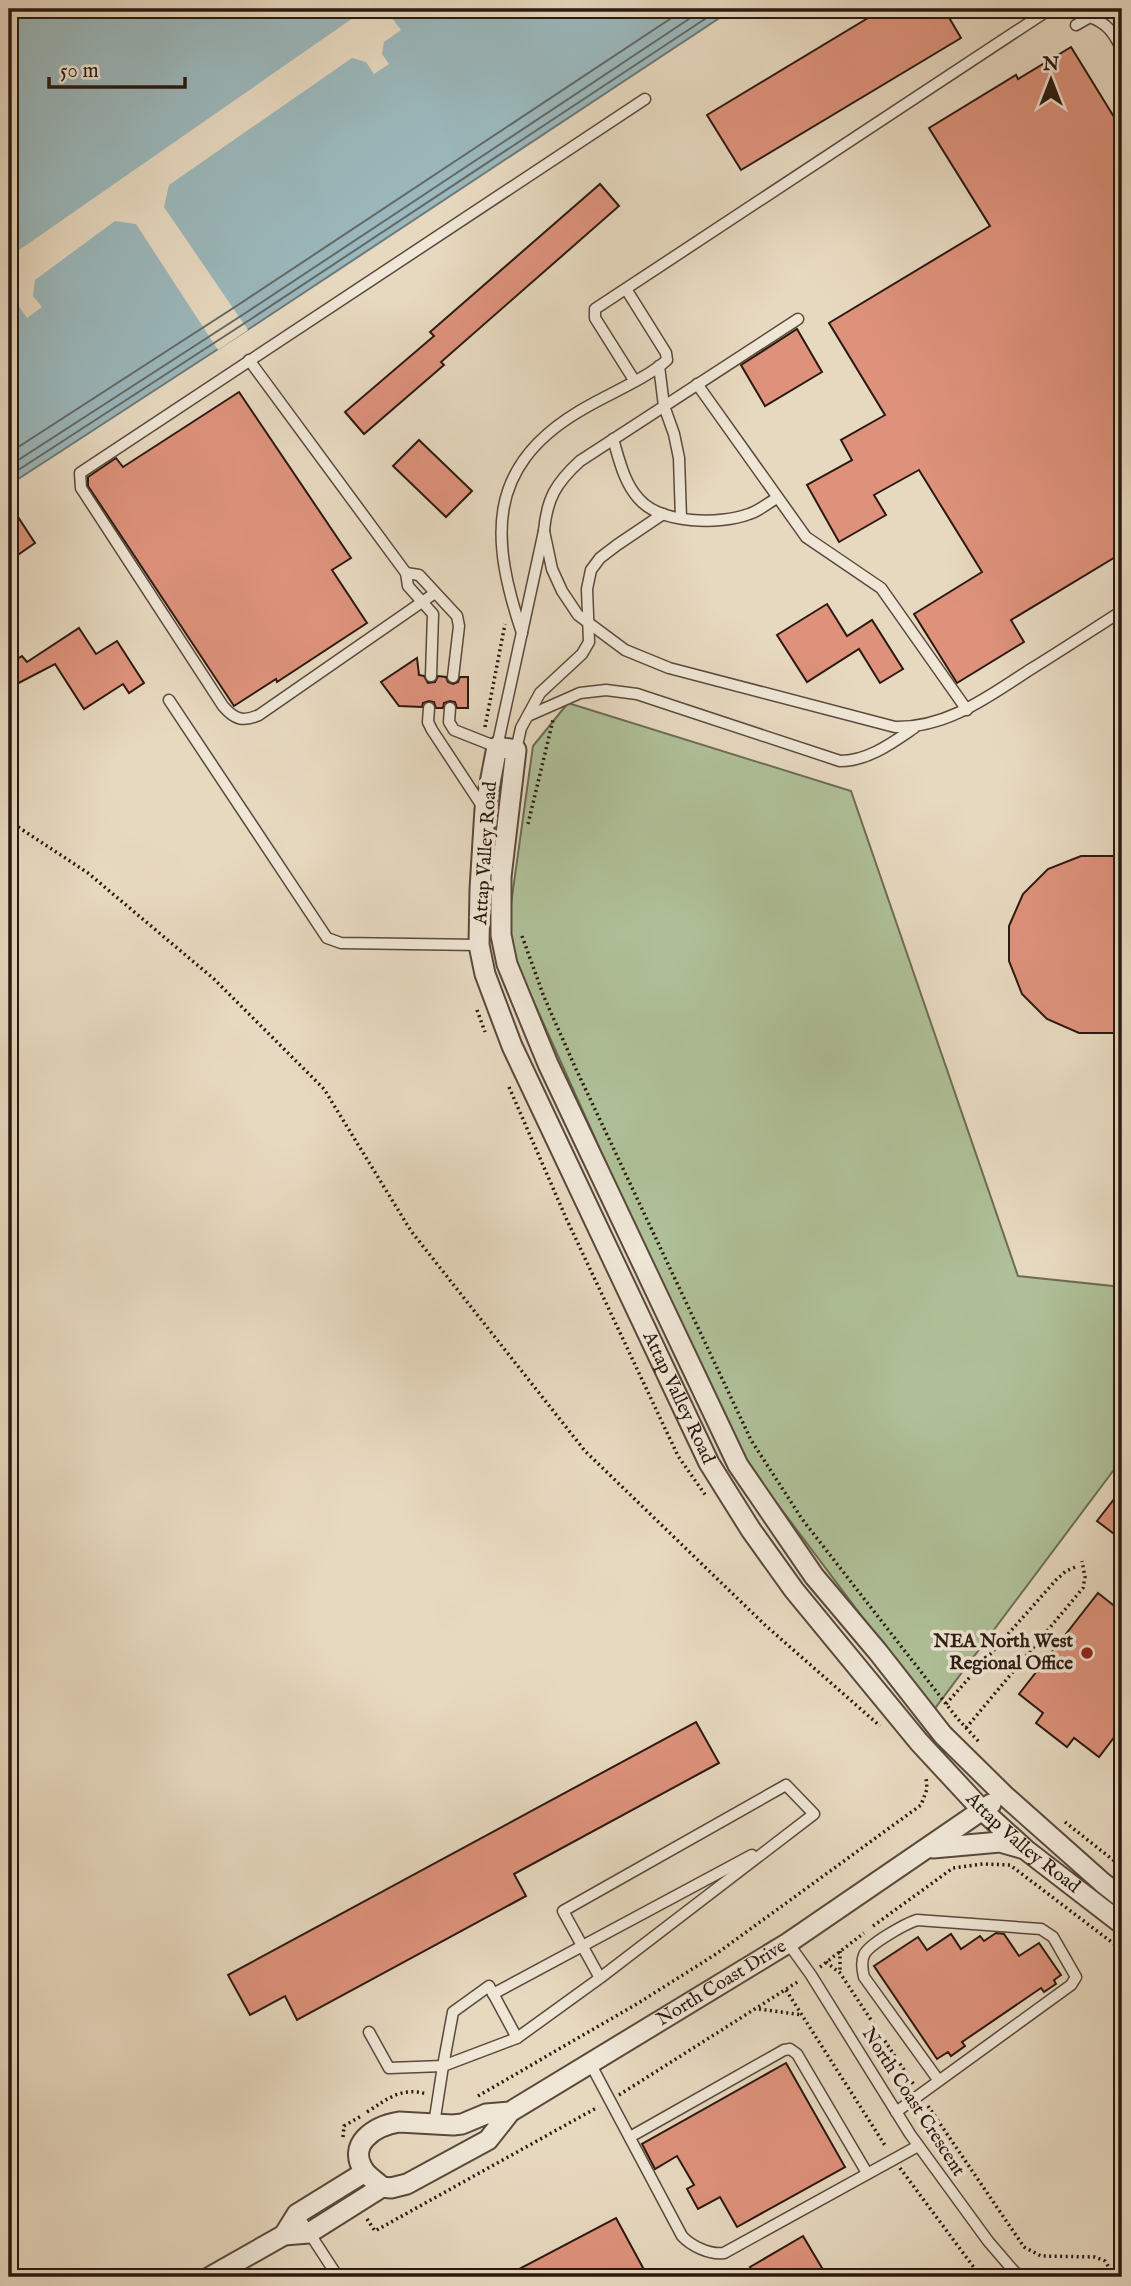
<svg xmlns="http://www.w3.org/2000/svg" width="1131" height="2286" font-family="'IM FELL English',serif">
	<rect width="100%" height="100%" fill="#e7d9c0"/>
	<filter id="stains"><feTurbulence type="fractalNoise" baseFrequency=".00286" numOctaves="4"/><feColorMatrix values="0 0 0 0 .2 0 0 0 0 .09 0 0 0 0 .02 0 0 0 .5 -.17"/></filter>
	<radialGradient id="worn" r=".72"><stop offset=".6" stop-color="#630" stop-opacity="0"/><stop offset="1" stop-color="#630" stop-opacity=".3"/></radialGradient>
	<polygon fill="#afc098" stroke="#6d6c54" stroke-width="2" points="568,703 851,791 1018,1276 1122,1287 1122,1459 933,1711 733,1445 506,940 533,746"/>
	<polygon fill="#9bb8bc" stroke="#6e7877" stroke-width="2" points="9,9 733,9 255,325 9,485"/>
	<polygon fill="#e7d9c0" points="366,9 385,9 401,30 384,42 382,54 389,64 374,74 366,62 352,58 169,185 164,207 248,330 218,350 136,224 115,221 35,280 33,296 42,307 27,318 18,305 9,304 9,257"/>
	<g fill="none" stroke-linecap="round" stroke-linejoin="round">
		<g stroke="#636866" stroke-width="2">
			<polyline points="9,453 241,303 685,9"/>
			<polyline points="9,466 247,312 704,9"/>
			<polyline points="9,476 251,319 720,9"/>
		</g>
	</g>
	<g fill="#de927c" stroke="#2b190f" stroke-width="2">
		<polygon points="883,9 944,9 961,38 741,170 707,115"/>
		<polygon points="1071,47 1122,130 1122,553 1011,620 1024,642 957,683 914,614 982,572 919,470 874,495 886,515 839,542 807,485 852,460 841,440 885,415 829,323 990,226 929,128 1016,75 1018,79"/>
		<polygon points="600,184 619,206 441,362 444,365 364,434 345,412 434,336 430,332"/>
		<polygon points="797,329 822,372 765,406 741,365"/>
		<polygon points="239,392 351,558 332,570 367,623 277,682 276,679 234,706 88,486 88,477 116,458 123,467"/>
		<polygon points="419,440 472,491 446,517 393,466"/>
		<polygon points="18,517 35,543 9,561 9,523"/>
		<polygon points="827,604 847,636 872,620 903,669 880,683 859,649 807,682 777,635"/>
		<polygon points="79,628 96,654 117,641 144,683 129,693 123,684 84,709 55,664 9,688 9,664 22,656 27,662"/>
		<polygon points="417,658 419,675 424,676 428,683 435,682 438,676 446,677 448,682 453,684 458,682 460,677 468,677 468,708 457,708 455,702 450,701 444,703 443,708 436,708 434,702 429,701 423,703 422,707 399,706 381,682"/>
		<polygon points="1081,856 1116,856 1122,859 1122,1030 1115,1033 1079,1033 1047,1019 1022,994 1009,961 1009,926 1023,894 1048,869"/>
		<polygon points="1122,1489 1122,1540 1097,1521"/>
		<polygon points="1098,1593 1122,1612 1122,1727 1099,1757 1074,1738 1067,1747 1036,1723 1043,1713 1019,1694"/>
		<polygon points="696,1722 719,1763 514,1874 526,1896 297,2020 285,1996 250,2015 228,1975"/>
		<polygon points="996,1933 1004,1934 1019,1956 1039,1943 1061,1975 1054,1980 1056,1984 1044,1992 1041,1988 962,2042 965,2046 951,2056 948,2052 937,2059 874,1966 918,1937 927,1950 951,1934 961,1949 980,1936 984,1941"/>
		<polygon points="786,2063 845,2167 737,2227 720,2197 698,2209 687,2189 694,2185 677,2156 655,2169 642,2144"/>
		<polygon points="616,2218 648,2277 504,2277"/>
		<polygon points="803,2236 822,2268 807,2277 756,2277 750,2267"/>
	</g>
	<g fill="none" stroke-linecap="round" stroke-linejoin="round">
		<defs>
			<g id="lane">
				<path d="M1076,25l14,-8c17,6 24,16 32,33"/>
				<polyline points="249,360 406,573 408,586 433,614 431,676"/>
				<polyline points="659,366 664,406 674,434 679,458 681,518"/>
				<polyline points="634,380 595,318 595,309 1050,9"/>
				<polyline points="697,384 806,537 881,588 967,710"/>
				<path d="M613,439c6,20 11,44 26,60 22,25 81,26 110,15 10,-3 19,-11 28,-16"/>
				<path d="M544,531l8,38 10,22 16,24 47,35 44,18 226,59c53,1 94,-31 136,-58 31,-19 61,-39 91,-58"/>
				<polyline points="406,573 419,575 457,616 459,626 453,677"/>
				<path d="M435,593l-176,122c-16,7 -24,5 -36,-9l-142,-218 -1,-15 565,-374"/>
				<path d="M522,633c-31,-93 -37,-165 56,-221 27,-17 67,-32 89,-52l-1,-7 -40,-64"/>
				<polyline points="169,700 327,938 341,943 479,945"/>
				<polyline points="429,708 428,722 432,730 484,809"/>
				<path d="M450,708l-1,14 5,8 43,17 47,-216c3,-33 12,-48 36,-70l218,-142"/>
				<path d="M530,715l50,-22 26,-3 31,4 203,67c28,0 52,-18 74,-33"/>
				<polyline points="516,750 521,728 540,693 582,654 589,642 587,589 591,570 600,558 617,545 663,514"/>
				<polyline points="788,1943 811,1975 910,2134 988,2241 1019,2277"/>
				<polyline points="493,1994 752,1855"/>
				<polyline points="369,2032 389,2068 443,2066 453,2012 489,1986 517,2038"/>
				<path d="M590,2063l92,173c9,10 28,19 42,17l194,-107"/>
				<path d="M896,2112l175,-127 5,-8 -23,-40 -12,-8 -124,-9c-12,4 -48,24 -53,35 -3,7 -2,14 0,22l75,104"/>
				<polyline points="434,2124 443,2066 517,2038 600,1978 814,1814 786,1785 563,1911 600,1978"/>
				<polyline points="630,2137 784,2050 790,2049 797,2054 867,2173"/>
				<polyline points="297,2214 338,2277"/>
				<polyline points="1017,2274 1037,2277"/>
			</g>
			<g id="street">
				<polyline points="933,1848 1000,1842 1021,1848"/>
				<path id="s1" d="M1122,1898l-19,-15 -99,-88 -61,-60 -65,-83 -64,-76 -76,-111 -190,-401 -41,-100 -6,-29v-58l15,-127 -19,-3 -12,62 -5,80 -1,56 6,29 27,72 197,417 42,67 43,60 125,152 63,68 44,40 96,74"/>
				<path id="s2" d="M510,2112l-24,2 -24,10 -9,1 -54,-3c-24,4 -54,22 -34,50 4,5 12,10 17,15l9,1 16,-4 81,-44 22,-28 278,-169 203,-139"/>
				<polyline points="284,2235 309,2233 382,2187"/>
				<polyline points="210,2277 284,2235 297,2214 365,2172"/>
			</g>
		</defs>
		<use href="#lane" stroke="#5a493b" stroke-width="13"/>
		<use href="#street" stroke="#5a493b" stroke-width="23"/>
		<g stroke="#2b190f" stroke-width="3.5" stroke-dasharray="2 3.5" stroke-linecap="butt">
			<polyline points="485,727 505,624"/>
			<polyline points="9,821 88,873 214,979 324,1089 411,1231 585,1451 765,1625 880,1726"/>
			<polyline points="528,824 553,720"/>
			<polyline points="522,936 544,997 576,1069 751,1440 802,1519 957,1718 980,1743"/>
			<polyline points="477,1010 485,1032"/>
			<polyline points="509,1087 566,1218 678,1456 706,1496"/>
			<polyline points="946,1704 1056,1580 1066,1571 1078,1566"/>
			<polyline points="966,1728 1083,1588 1085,1577 1082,1561"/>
			<polyline points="1065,1822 1122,1867"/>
			<polyline points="873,1926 953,1868 983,1864 1010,1865 1122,1950"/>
			<polyline points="840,1951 840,1973"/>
			<polyline points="826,1962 840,1973 914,2085"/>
			<polyline points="820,1967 864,1933"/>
			<polyline points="786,1990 886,2147"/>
			<polyline points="759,2009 802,2015"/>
			<polyline points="619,2095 799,1981"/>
			<polyline points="478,2096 640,2002 716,1954 921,1805 927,1789 926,1777"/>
			<polyline points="928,2106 1024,2247 1041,2256 1095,2257 1105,2261 1115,2277"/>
			<path d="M367,2112c22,-14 34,-25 60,-18"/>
			<polyline points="343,2137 344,2126 361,2116"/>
			<polyline points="900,2168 981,2277"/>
			<polyline points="367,2219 375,2231 598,2107"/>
		</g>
		<use href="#lane" stroke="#efe6d6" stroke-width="10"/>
		<use href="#street" stroke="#efe6d6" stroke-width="19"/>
	</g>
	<circle fill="#8f2418" stroke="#efe6d6" stroke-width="2.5" cx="1087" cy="1653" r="7"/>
	<g text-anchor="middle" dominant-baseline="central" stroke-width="7" stroke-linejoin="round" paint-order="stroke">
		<g font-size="19" fill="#2b190f" stroke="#efe6d6">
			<text transform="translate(486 853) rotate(-86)">Attap Valley Road</text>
			<text stroke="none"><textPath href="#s1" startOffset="2063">Attap Valley Road</textPath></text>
			<text stroke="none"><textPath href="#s1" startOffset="2630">Attap Valley Road</textPath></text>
			<text stroke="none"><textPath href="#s2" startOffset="612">North Coast Drive</textPath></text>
			<text transform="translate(913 2102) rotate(57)">North Coast Crescent</text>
		</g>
		<g font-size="19" font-weight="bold" fill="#2b190f" stroke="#efe6d6" text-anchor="end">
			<text x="1073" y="1642">NEA North West<tspan x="1073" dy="22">Regional Office</tspan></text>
		</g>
	</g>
	<rect width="1131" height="2286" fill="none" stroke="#e7d9c0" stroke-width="35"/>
	<rect x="10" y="10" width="1110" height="2265" fill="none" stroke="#2b190f" stroke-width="3.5"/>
	<rect x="18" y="18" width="1096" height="2251" fill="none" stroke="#2b190f" stroke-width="2"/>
	<g transform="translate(1051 80)" stroke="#efe6d6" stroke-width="5" paint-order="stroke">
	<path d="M0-5L12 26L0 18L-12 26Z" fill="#2b190f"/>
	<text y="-10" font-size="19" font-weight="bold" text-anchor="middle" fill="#2b190f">N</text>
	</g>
	<path d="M49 77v10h136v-10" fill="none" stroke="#2b190f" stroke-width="3.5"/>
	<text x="60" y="77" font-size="21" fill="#2b190f" stroke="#efe6d6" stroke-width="5" paint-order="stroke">50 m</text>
	<rect width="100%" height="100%" filter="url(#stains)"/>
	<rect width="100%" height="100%" fill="url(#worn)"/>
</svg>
